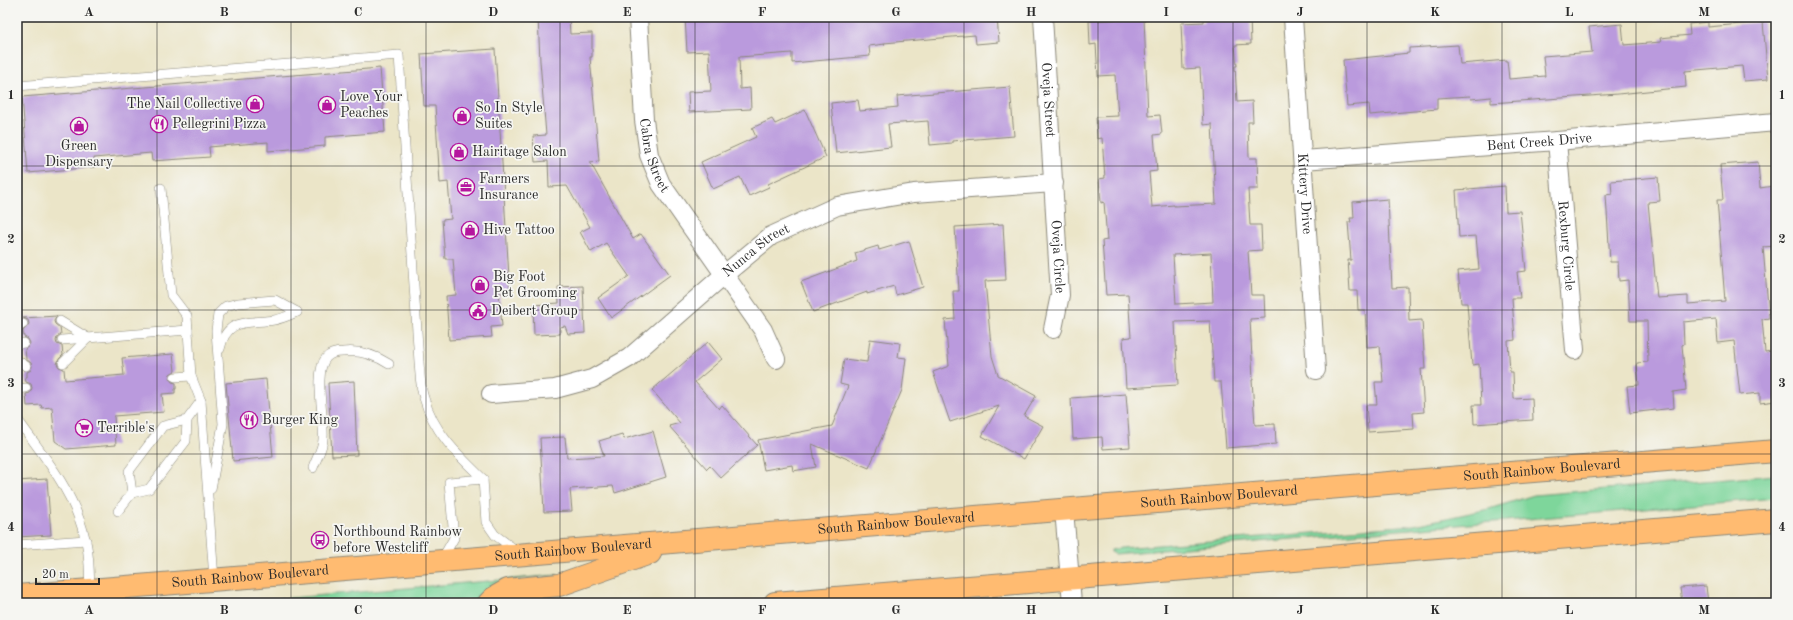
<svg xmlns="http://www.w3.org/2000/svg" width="1793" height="620" font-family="'Old Standard TT',serif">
	<rect width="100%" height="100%" fill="#f6f6f2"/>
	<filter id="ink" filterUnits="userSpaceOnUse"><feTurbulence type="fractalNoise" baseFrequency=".025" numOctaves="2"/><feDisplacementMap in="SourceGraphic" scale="8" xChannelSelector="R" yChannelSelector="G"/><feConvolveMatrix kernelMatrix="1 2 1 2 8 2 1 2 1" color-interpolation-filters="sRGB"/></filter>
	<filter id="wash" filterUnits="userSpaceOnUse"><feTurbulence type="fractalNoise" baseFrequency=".012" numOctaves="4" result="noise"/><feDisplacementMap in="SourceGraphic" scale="16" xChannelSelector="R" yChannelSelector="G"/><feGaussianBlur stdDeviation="0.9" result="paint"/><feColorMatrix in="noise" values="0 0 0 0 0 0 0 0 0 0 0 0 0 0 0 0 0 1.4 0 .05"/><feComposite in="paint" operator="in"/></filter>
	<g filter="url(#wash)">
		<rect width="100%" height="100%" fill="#ebe5c8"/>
		<g fill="#7ed69b" stroke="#548063">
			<polygon points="1776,475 1776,498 1115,554 1111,552 1111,550 1121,548 1414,525 1489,509 1534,495"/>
			<path d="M558,575c-21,3 -51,3 -69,13 -7,3 -12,9 -16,15h-201l7,-4z"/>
		</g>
		<g id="blocks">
			<g fill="#ba9add" fill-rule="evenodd">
				<polygon points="538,17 569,17 570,34 592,33 592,57 590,57 599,161 590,162 633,239 641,234 670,275 611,318 598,298 629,276 606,243 591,252 580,232 590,227 567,186 549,187 548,161 535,162 533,136 546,135 540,61"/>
				<polygon points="685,17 997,17 999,42 976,44 975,35 884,43 885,44 869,46 870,56 792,63 792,53 739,57 740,89 750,88 751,109 689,112 688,92 711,91 709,51 687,52"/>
				<path d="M1204,17h46l1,27 -16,1 2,21h-2l2,36 15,-1 1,21h-5l1,36h8l1,31h-10l2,36h11l1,25 -14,1 3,44h13l1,23 -15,1 3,61h-1l3,45 20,-1 1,20 -50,4 -5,-66h-7l-4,-61 -35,1 3,63 -52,3 -3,-50 8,-1 -3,-43 -22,1 -4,-54 5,-1 -3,-38 -3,1 -2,-24 6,-1 -3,-40 -5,1 -1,-22 22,-1 -3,-41 -17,1 -2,-32 -6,1 -1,-24 55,-3 4,98 12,-1 2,19 -8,1 3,36 -8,1 3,35 22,-2v1l42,-2 -4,-80 -9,1 -3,-57 -17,1 -2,-46 23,-1zM1211,253l2,49 -37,2 -3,-49z"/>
				<polygon points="1708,22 1708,27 1763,22 1768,79 1744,81 1742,66 1685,71 1686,87 1618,94 1491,103 1491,97 1471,99 1470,96 1437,98 1437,109 1370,115 1369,104 1347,106 1343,60 1409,53 1409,48 1458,45 1460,64 1507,60 1509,79 1545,76 1543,56 1592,52 1589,27 1622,24 1624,45 1661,42 1660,38 1690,35 1689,24"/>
				<polygon points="495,49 510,293 499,293 502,326 491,327 492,337 449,340 446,296 456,295 453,259 445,259 442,220 451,219 448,182 440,183 435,106 424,106 421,54"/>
				<polygon points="380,68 385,132 325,137 325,146 268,151 268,142 209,147 210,157 152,161 151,153 94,158 95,167 28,173 22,97"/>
				<polygon points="1010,87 1014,136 952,141 952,143 930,145 928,121 888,124 891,147 836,153 831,103 858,100 860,111 898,107 897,96"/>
				<polygon points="805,110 826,157 768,184 769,187 749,196 740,177 713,189 701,162 756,137 752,128 772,119 775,124"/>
				<polygon points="1758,162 1760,188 1773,186 1776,215 1776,246 1763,247 1769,318 1762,319 1765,352 1772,351 1774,369 1776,368 1776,401 1760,403 1760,393 1740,395 1734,341 1718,343 1716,319 1683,322 1684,344 1682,345 1686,390 1673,392 1674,408 1630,413 1627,386 1639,385 1637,363 1648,362 1647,321 1630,321 1628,280 1619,281 1618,262 1610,262 1606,195 1612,194 1611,181 1658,177 1660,201 1648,202 1657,298 1688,296 1688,304 1725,301 1717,200 1723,200 1720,165"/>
				<polygon points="1505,186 1506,212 1520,211 1526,271 1517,272 1520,298 1512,298 1515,340 1508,341 1510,372 1513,372 1514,399 1532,398 1533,420 1474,424 1473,405 1481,405 1479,364 1472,365 1467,303 1461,303 1458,271 1479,269 1476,236 1459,237 1456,190"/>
				<polygon points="1388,199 1392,288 1408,287 1409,321 1422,320 1425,369 1421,369 1424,412 1413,413 1414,429 1368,432 1366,405 1377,405 1375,382 1383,382 1380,346 1367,347 1365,310 1358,310 1357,291 1350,291 1348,260 1351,260 1348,222 1351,222 1350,218 1354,218 1353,202"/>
				<polygon points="1003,224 1006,280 985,281 992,356 998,375 1036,396 1024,416 1043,426 1024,459 982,436 999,406 950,422 933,372 949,366 945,320 955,319 953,291 959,291 955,227"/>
				<polygon points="909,241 923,287 896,295 894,286 867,294 867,292 813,312 801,282 857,261 855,253 878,246 879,250"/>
				<polygon points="583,286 585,333 568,334 565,326 560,327 560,334 534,335 533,305 559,303 558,287"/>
				<polygon points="57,316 54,321 55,324 60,328 61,334 57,337 56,341 57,344 62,346 63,355 59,359 57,364 59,367 64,369 65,380 124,375 122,358 173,354 175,371 170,374 169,378 172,382 176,383 176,389 175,389 175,393 162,394 164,412 114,416 116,445 66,449 55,441 52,407 42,408 41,405 27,406 26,394 30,393 32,388 31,384 26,382 25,377 27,377 27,372 31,370 32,366 31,363 26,359 25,349 28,347 30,343 28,339 24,337 23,331 29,324 28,320 23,318"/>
				<polygon points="870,339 900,343 898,357 906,358 902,390 869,468 812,444 816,467 793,471 792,465 764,470 758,440 832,426 848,386 840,384 844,359 867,362"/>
				<polygon points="708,342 722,359 695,382 719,409 722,405 757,445 721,478 710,466 707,469 669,426 680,423 652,390"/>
				<polygon points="266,379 273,457 233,461 226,383"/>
				<polygon points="354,381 357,455 332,456 328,383"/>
				<polygon points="1126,394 1130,447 1103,449 1102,437 1073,439 1071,398"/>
				<polygon points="653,431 666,477 615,493 613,486 570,489 572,511 544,512 540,438 565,437 567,458 604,456 599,441 622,434 624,439"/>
				<polygon points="47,479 51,535 17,537 17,481"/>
				<polygon points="1706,586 1708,603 1682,603 1680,588"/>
			</g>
		</g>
	</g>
	<g filter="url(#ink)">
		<use href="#blocks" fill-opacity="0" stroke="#8b887a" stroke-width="1"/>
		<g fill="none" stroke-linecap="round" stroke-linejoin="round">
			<defs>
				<g id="lane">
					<path d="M17,86l382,-31 20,307c1,11 1,25 5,36 10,35 34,57 59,81l3,43 9,13 22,16"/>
					<polyline points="161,188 171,295 187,316 191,376 201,401 214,579"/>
					<polyline points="60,321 88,338 63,363"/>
					<polyline points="17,328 23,324"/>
					<polyline points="62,340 188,330"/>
					<polyline points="17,344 24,343"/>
					<path d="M220,349c7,-32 27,-25 54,-29 8,-1 16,-5 23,-8"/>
					<polyline points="17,360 26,366"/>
					<polyline points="175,377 191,376"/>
					<polyline points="17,389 26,388"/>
					<path d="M17,419c27,37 57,73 68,119 5,16 4,35 5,52"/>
					<path d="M313,468c3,-9 10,-20 10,-29 2,-20 -10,-66 3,-81 4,-5 11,-6 17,-6 17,-2 32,3 46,12"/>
					<polyline points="211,489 223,424 216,331 218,314 226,306 238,303 275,300 297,312"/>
					<polyline points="132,493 129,471 163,426 187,420"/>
					<polyline points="118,511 132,493 149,489 186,441 187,420 201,401"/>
					<polyline points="17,545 86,540"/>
					<polyline points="442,559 454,538 449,482 483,479"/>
				</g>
				<g id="street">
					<path id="s1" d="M638,17l6,103 5,35 12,29 102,146 13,29"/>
					<path id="s2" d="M1043,17l17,278 -7,34"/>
					<path id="s3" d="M1293,17l23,353"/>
					<path id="s4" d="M1557,141l18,209"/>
					<path id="s5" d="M1303,160l254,-19 219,-19"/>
					<path id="s6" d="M491,394l64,-5 37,-10 37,-21 96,-84 46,-38 66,-30 77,-13 140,-10"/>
					<polyline points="1064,510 1072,603"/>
				</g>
				<g id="primary">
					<path id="s7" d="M17,596l1759,-145"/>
					<polyline points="489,603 494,598 508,590 559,585 650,553"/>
					<polyline points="775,603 1776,520"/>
				</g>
			</defs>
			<use href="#lane" stroke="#8b887a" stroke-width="10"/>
			<use href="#street" stroke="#8b887a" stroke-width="20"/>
			<use href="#primary" stroke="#8b887a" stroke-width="24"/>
			<use href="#lane" stroke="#fff" stroke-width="9"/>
			<use href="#street" stroke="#fff" stroke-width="18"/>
			<use href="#primary" stroke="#ffbb71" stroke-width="22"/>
		</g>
	</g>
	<path fill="none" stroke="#2b2b2b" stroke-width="1" stroke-opacity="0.55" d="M157,17v586M291,17v586M426,17v586M560,17v586M695,17v586M829,17v586M964,17v586M1098,17v586M1233,17v586M1367,17v586M1502,17v586M1636,17v586M17,166h1759M17,310h1759M17,454h1759"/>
	<defs>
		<symbol id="shop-ring" viewBox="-11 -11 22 22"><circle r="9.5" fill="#f6f6f2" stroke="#b5179e" stroke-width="1.5"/><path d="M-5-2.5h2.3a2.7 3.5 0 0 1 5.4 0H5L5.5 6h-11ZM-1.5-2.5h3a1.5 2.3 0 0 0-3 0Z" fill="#b5179e"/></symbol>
		<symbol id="restaurant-ring" viewBox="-11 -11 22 22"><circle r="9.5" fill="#f6f6f2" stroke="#b5179e" stroke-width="1.5"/><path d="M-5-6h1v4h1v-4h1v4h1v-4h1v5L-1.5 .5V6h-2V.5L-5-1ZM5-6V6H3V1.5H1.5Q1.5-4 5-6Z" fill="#b5179e"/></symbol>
		<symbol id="office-ring" viewBox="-11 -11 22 22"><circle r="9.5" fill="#f6f6f2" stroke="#b5179e" stroke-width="1.5"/><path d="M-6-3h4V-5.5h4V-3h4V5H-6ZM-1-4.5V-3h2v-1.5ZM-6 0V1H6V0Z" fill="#b5179e"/></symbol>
		<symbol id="civic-ring" viewBox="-11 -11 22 22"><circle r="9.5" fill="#f6f6f2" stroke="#b5179e" stroke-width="1.5"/><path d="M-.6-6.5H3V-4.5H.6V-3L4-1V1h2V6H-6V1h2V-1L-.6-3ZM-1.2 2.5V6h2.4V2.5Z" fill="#b5179e"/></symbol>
		<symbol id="supermarket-ring" viewBox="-11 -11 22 22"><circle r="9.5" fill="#f6f6f2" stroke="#b5179e" stroke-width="1.5"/><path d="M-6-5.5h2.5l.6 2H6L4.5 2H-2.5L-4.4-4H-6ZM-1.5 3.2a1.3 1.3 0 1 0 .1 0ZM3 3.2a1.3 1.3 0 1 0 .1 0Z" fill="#b5179e"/></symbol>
		<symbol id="bus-ring" viewBox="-11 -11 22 22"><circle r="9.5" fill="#f6f6f2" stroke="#b5179e" stroke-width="1.5"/><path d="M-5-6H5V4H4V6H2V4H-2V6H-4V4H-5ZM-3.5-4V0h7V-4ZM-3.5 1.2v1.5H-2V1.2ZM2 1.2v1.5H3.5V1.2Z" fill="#b5179e"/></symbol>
	</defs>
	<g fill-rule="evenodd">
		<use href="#shop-ring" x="245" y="94" width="20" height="20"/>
		<use href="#shop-ring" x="317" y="95" width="20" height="20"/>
		<use href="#shop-ring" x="452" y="106" width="20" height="20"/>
		<use href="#restaurant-ring" x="149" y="114" width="20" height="20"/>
		<use href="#shop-ring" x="69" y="116" width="20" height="20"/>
		<use href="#shop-ring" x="449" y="142" width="20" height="20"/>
		<use href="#office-ring" x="456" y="177" width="20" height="20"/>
		<use href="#shop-ring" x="460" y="220" width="20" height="20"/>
		<use href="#shop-ring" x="470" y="275" width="20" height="20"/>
		<use href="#civic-ring" x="468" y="301" width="20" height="20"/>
		<use href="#restaurant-ring" x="239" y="410" width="20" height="20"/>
		<use href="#supermarket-ring" x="74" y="418" width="20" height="20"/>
		<use href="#bus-ring" x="310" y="530" width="20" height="20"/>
	</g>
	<g text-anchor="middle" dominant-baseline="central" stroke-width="3.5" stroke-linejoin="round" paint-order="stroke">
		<g font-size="14" fill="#2b2b2b" stroke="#f6f6f2" text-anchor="start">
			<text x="340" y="97">Love Your<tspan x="340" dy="16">Peaches</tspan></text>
			<text x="242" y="104" text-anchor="end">The Nail Collective</text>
			<text x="475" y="108">So In Style<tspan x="475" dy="16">Suites</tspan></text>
			<text x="172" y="124">Pellegrini Pizza</text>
			<text x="79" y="146" text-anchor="middle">Green<tspan x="79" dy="16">Dispensary</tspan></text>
			<text x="472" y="152">Hairitage Salon</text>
			<text x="479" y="179">Farmers<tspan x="479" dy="16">Insurance</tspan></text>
			<text x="483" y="230">Hive Tattoo</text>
			<text x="493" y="277">Big Foot<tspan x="493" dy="16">Pet Grooming</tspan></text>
			<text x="491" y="311">Deibert Group</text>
			<text x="262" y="420">Burger King</text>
			<text x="97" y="428">Terrible's</text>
			<text x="333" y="532">Northbound Rainbow<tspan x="333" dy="16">before Westcliff</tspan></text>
		</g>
		<g font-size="14" fill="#2b2b2b" stroke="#f6f6f2">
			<text stroke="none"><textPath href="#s2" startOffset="83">Oveja Street</textPath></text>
			<text stroke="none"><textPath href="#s5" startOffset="237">Bent Creek Drive</textPath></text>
			<text stroke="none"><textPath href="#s1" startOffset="140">Cabra Street</textPath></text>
			<text stroke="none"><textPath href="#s3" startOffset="177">Kittery Drive</textPath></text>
			<text stroke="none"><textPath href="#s4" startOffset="105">Rexburg Circle</textPath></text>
			<text stroke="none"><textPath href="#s6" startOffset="312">Nunca Street</textPath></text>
			<text stroke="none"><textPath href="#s2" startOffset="240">Oveja Circle</textPath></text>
			<text stroke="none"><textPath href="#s7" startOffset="1530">South Rainbow Boulevard</textPath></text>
			<text stroke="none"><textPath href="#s7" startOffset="1206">South Rainbow Boulevard</textPath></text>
			<text stroke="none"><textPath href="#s7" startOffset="882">South Rainbow Boulevard</textPath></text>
			<text stroke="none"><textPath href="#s7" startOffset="558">South Rainbow Boulevard</textPath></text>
			<text stroke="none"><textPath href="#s7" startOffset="234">South Rainbow Boulevard</textPath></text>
		</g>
	</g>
	<rect width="1793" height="620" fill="none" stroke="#f6f6f2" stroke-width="44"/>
	<path d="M36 578v6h63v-6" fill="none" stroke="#2b2b2b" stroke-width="2"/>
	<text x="42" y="578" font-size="12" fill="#2b2b2b" stroke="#f6f6f2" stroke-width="3" paint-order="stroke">20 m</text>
	<rect x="22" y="22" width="1749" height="576" fill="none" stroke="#2b2b2b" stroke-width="1.5"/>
	<g font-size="13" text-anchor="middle" font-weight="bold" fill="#2b2b2b">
		<text x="89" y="16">A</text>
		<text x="224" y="16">B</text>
		<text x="358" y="16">C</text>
		<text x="493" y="16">D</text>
		<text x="627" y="16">E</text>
		<text x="762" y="16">F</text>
		<text x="896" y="16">G</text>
		<text x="1031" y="16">H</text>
		<text x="1166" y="16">I</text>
		<text x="1300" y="16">J</text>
		<text x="1435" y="16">K</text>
		<text x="1569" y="16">L</text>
		<text x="1704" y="16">M</text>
		<text x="11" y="99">1</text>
		<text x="1782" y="99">1</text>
		<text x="11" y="243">2</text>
		<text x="1782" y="243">2</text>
		<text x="11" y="387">3</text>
		<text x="1782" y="387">3</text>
		<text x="11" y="531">4</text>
		<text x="1782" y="531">4</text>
		<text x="89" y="614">A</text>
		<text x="224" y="614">B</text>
		<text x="358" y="614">C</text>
		<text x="493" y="614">D</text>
		<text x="627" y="614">E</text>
		<text x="762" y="614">F</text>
		<text x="896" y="614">G</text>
		<text x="1031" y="614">H</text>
		<text x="1166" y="614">I</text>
		<text x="1300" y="614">J</text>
		<text x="1435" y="614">K</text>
		<text x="1569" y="614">L</text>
		<text x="1704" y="614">M</text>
	</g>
</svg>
